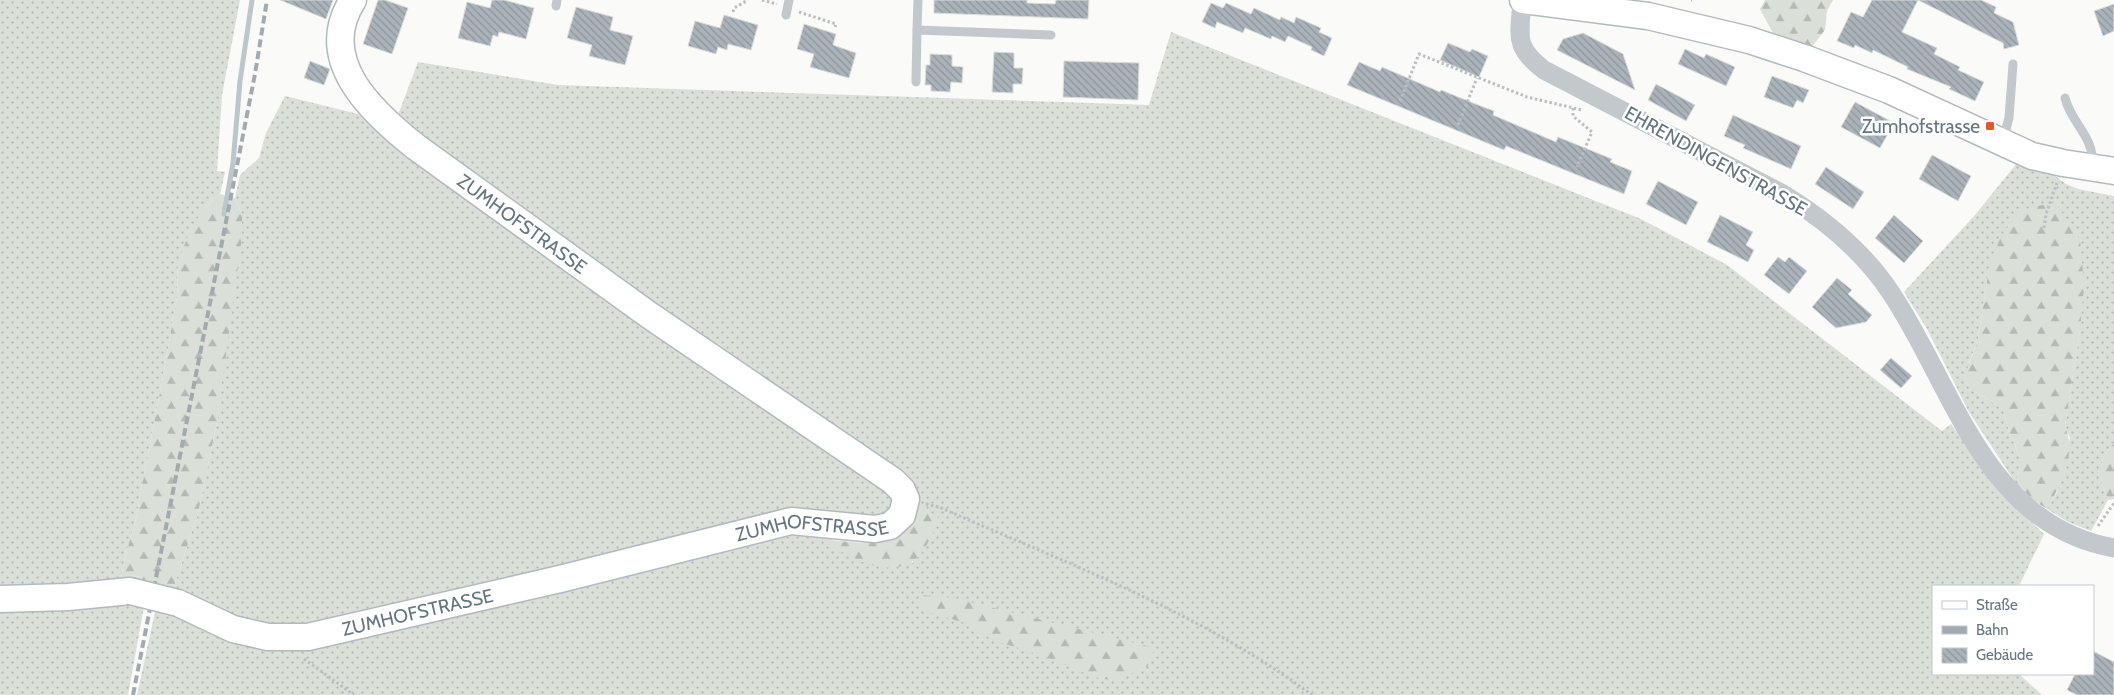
<svg xmlns="http://www.w3.org/2000/svg" width="2114" height="695" font-family="Cabin,sans-serif">
	<defs>
		<pattern id="grass-dots" width="8" height="8" patternUnits="userSpaceOnUse" patternTransform="scale(1.25)"><rect width="8" height="8" fill="#dadfd7"/><path d="M2 2h.1M6 6h.1" fill="none" stroke="#b4b9b4" stroke-width="1.8" stroke-linecap="round"/></pattern>
		<pattern id="forest-firs" width="22" height="20" patternUnits="userSpaceOnUse" patternTransform="scale(1.25)"><rect width="22" height="20" fill="#dadfd7"/><path d="M5 1l3.5 6h-7zM16 11l3.5 6h-7z" fill="#b4b9b4"/></pattern>
		<pattern id="building-back-hatch" width="6" height="6" patternUnits="userSpaceOnUse" patternTransform="scale(1.25)"><rect width="6" height="6" fill="#aab3b9"/><path d="M-1 5l2 2M0 0l6 6M5-1l2 2" fill="none" stroke="#8e969c"/></pattern>
	</defs>
	<rect width="100%" height="100%" fill="#fafaf8"/>
	<g fill="url(#grass-dots)">
		<polygon points="0,0 240,0 222,95 217,171 225,172 220,194 203,209 178,263 177,297 163,376 135,523 126,553 120,583 0,595"/>
		<polygon points="1171,32 1641,219 1727,265 1942,431 1951,424 2001,494 2044,534 2019,586 1933,586 1933,674 2019,674 2042,695 137,695 157,603 246,636 765,532 833,529 831,546 913,563 915,508 918,493 913,488 874,456 395,123 418,62 558,85 1149,105"/>
		<polygon points="285,96 358,114 391,135 900,496 888,518 794,515 332,627 255,625 172,593 198,513 217,422 242,215 235,198 240,175 259,158 266,133"/>
		<path d="M2017,163l34,10 15,11 12,5 36,7v247c-18,17 -15,36 -6,57l-17,31 -23,-9 -21,-13 10,-17 13,-54 -5,-12 15,-96 -91,-62 -11,71 -9,24 5,28 29,18 4,16 14,36v8l-6,13 -46,-70 -42,-83 -23,-37 71,-77z"/>
		<polygon points="145,601 128,695 0,695 0,606"/>
	</g>
	<g fill="url(#forest-firs)">
		<polygon points="1765,0 1833,0 1827,11 1825,30 1811,48 1774,35 1760,9"/>
		<polygon points="220,194 235,198 242,215 242,236 217,422 198,513 172,593 120,583 126,553 135,523 163,376 177,297 178,263 189,233 203,209"/>
		<path d="M2055,202l25,38 4,45 -4,45 -15,96c12,29 -4,58 -18,83l-15,-10 -17,-17 6,-13v-8l-14,-36 -4,-16 -29,-18 -10,-13 14,-39 11,-71 12,-32 20,-26z"/>
		<path d="M2114,443v56l-6,1c-9,-21 -12,-40 6,-57z"/>
		<path d="M915,508l11,2 12,7c-2,11 -6,19 -12,29 -22,39 -65,17 -95,0v-6c34,3 76,13 84,-32z"/>
		<polygon points="921,595 954,598 1151,647 1154,656 1148,666 1115,681 1095,677 1043,656 993,640 965,623 925,611 919,604"/>
	</g>
	<g fill="none" stroke-linecap="round" stroke-linejoin="round">
		<polyline stroke="#bbc7cb" stroke-width="5" points="224,214 233,163 240,81 252,0"/>
	</g>
	<g fill="url(#building-back-hatch)" stroke="#dcdcda">
		<polygon points="280,0 333,0 326,19"/>
		<polygon points="378,0 385,0 408,8 392,54 363,44"/>
		<polygon points="492,0 504,0 534,8 526,39 499,32 498,37 493,35 490,46 458,38 467,2 490,8"/>
		<polygon points="934,0 1027,0 1027,3 1055,4 1056,0 1089,0 1088,19 934,13"/>
		<polygon points="1872,0 1981,0 1996,7 1994,13 2013,22 2019,45 2004,49 2003,43 1918,0 1902,32 1937,48 1934,54 1960,67 1958,70 1984,82 1975,101 1949,89 1951,87 1907,69 1908,67 1873,50 1872,53 1855,45 1854,48 1837,41 1851,12 1863,17"/>
		<polygon points="1211,3 1223,8 1226,3 1251,14 1254,8 1280,20 1281,17 1294,23 1296,17 1321,28 1319,32 1332,38 1324,56 1311,50 1312,47 1288,36 1285,42 1272,36 1271,39 1245,28 1243,33 1217,22 1215,28 1202,22"/>
		<polygon points="2114,4 2114,31 2103,36 2094,11"/>
		<polygon points="576,7 613,17 610,30 633,36 625,65 589,56 592,45 567,38"/>
		<polygon points="724,15 758,25 751,50 728,44 727,50 718,47 716,54 688,46 695,21 720,28"/>
		<polygon points="804,24 836,34 833,45 856,53 849,78 810,67 814,54 797,49"/>
		<polygon points="1583,33 1623,54 1635,90 1557,50 1563,39"/>
		<polygon points="1448,43 1470,52 1472,49 1488,56 1479,77 1440,60"/>
		<polygon points="1685,49 1704,58 1706,54 1735,67 1726,86 1678,64"/>
		<polygon points="994,52 1014,53 1014,68 1023,68 1022,84 1013,84 1013,93 992,92"/>
		<polygon points="930,54 952,55 952,66 963,67 962,83 951,82 950,92 931,91 931,85 925,85 926,65 930,65"/>
		<polygon points="310,61 330,69 324,85 304,78"/>
		<polygon points="1064,61 1139,63 1138,100 1063,97"/>
		<polygon points="1359,62 1380,71 1382,67 1440,92 1441,90 1478,105 1494,111 1493,115 1556,142 1558,137 1612,159 1610,162 1632,171 1624,194 1506,146 1504,150 1347,85"/>
		<polygon points="1772,76 1809,90 1803,103 1797,100 1793,108 1764,97"/>
		<polygon points="1656,84 1695,105 1686,121 1648,100"/>
		<polygon points="1855,102 1894,123 1880,148 1841,127"/>
		<polygon points="1733,115 1801,146 1791,169 1743,148 1745,145 1724,136"/>
		<polygon points="1932,155 1971,176 1958,201 1919,179"/>
		<polygon points="1826,167 1864,192 1853,209 1815,184"/>
		<polygon points="1658,181 1698,202 1686,225 1646,204"/>
		<polygon points="1720,215 1753,232 1746,245 1754,250 1748,262 1707,242"/>
		<polygon points="1894,215 1923,241 1904,263 1875,238"/>
		<polygon points="1778,257 1785,262 1789,257 1807,271 1789,294 1764,275"/>
		<polygon points="1837,278 1852,290 1848,294 1872,315 1866,322 1836,328 1812,307"/>
		<polygon points="1891,358 1912,376 1901,388 1880,370"/>
		<polygon points="2093,651 2114,662 2114,695 2077,695 2067,690 2075,674 2093,674"/>
	</g>
	<g fill="none" stroke-linecap="round" stroke-linejoin="round">
		<defs>
			<g id="secondary">
				<polyline points="1523,0 1648,16 1749,40 1804,58 1889,90 2032,156 2063,163 2114,171"/>
				<polyline points="0,599 68,597 130,591"/>
				<path id="s1" d="M178,603l55,26 35,8h40l252,-58 231,-58 84,8 15,-3 12,-11 4,-16 -4,-9 -9,-9 -244,-166 -233,-168c-43,-34 -102,-87 -63,-147"/>
			</g>
		</defs>
		<use href="#secondary" stroke="#b3babf" stroke-width="29"/>
		<g stroke="#bbbfc2" stroke-width="3" stroke-dasharray="2.5 2.5" stroke-linecap="butt">
			<polyline points="762,0 777,4"/>
			<polyline points="1691,0 1692,0"/>
			<polyline points="733,12 734,8 748,0"/>
			<polyline points="799,12 836,24 835,27"/>
			<polyline points="1400,101 1419,54 1527,97 1582,110"/>
			<polyline points="1573,108 1573,116 1592,132 1577,167"/>
			<polyline points="1458,125 1477,78"/>
			<polyline points="2044,228 2046,214 2057,183"/>
			<path d="M926,504l13,3c127,56 261,105 373,188"/>
			<polyline points="2098,526 2114,503"/>
			<polyline points="304,659 354,695"/>
		</g>
		<g stroke="#c3c8cc" stroke-width="9">
			<polyline points="918,0 917,30 1051,35"/>
			<polyline points="556,6 557,0"/>
			<polyline points="786,15 789,0"/>
			<polyline points="916,82 917,30"/>
			<path d="M2065,98c7,27 30,39 27,67"/>
			<polyline points="2003,140 2009,118 2013,64"/>
		</g>
		<path stroke="#c3c8cc" stroke-width="19" d="M1522,0c-2,36 -9,46 22,70l239,124c41,25 81,58 108,99 63,94 93,232 223,255"/>
		<use href="#secondary" stroke="#fff" stroke-width="26"/>
		<polyline stroke="#a2aab0" stroke-width="4" stroke-dasharray="8 4" stroke-linecap="butt" points="133,695 255,74 267,0"/>
		<defs>
			<polyline id="secondary-bridge" points="130,591 178,603"/>
		</defs>
		<use href="#secondary-bridge" stroke="#b3babf" stroke-width="29" stroke-linecap="butt"/>
		<use href="#secondary-bridge" stroke="#fff" stroke-width="26"/>
	</g>
	<rect fill="#e4572e" stroke="#fff" stroke-width="2" x="1985" y="121" width="10" height="10" rx="2.5"/>
	<g text-anchor="middle" dominant-baseline="central" stroke-width="5" stroke-linejoin="round" paint-order="stroke">
		<g font-size="19" fill="#657683" stroke="#fff" text-anchor="end">
			<text x="1980" y="126">Zumhofstrasse</text>
		</g>
		<g font-size="19" fill="#657683" stroke="#fff">
			<text transform="translate(1716 161) rotate(29)">EHRENDINGENSTRASSE</text>
			<text transform="translate(522 224) rotate(36)">ZUMHOFSTRASSE</text>
			<text stroke="none"><textPath href="#s1" startOffset="654">ZUMHOFSTRASSE</textPath></text>
			<text stroke="none"><textPath href="#s1" startOffset="249">ZUMHOFSTRASSE</textPath></text>
		</g>
	</g>
	<rect x="1932" y="585" width="162" height="90" fill="#ffffff" stroke="#c1c8cd"/>
	<rect x="1942" y="601" width="25" height="8" fill="#ffffff" stroke="#c1c8cd"/>
	<text x="1976" y="610" font-size="15" fill="#657683">Straße</text>
	<rect x="1942" y="626" width="25" height="8" fill="#a2aab0" stroke="#c1c8cd"/>
	<text x="1976" y="635" font-size="15" fill="#657683">Bahn</text>
	<rect x="1942" y="648" width="25" height="15" fill="url(#building-back-hatch)" stroke="#c1c8cd"/>
	<text x="1976" y="660" font-size="15" fill="#657683">Gebäude</text>
</svg>
